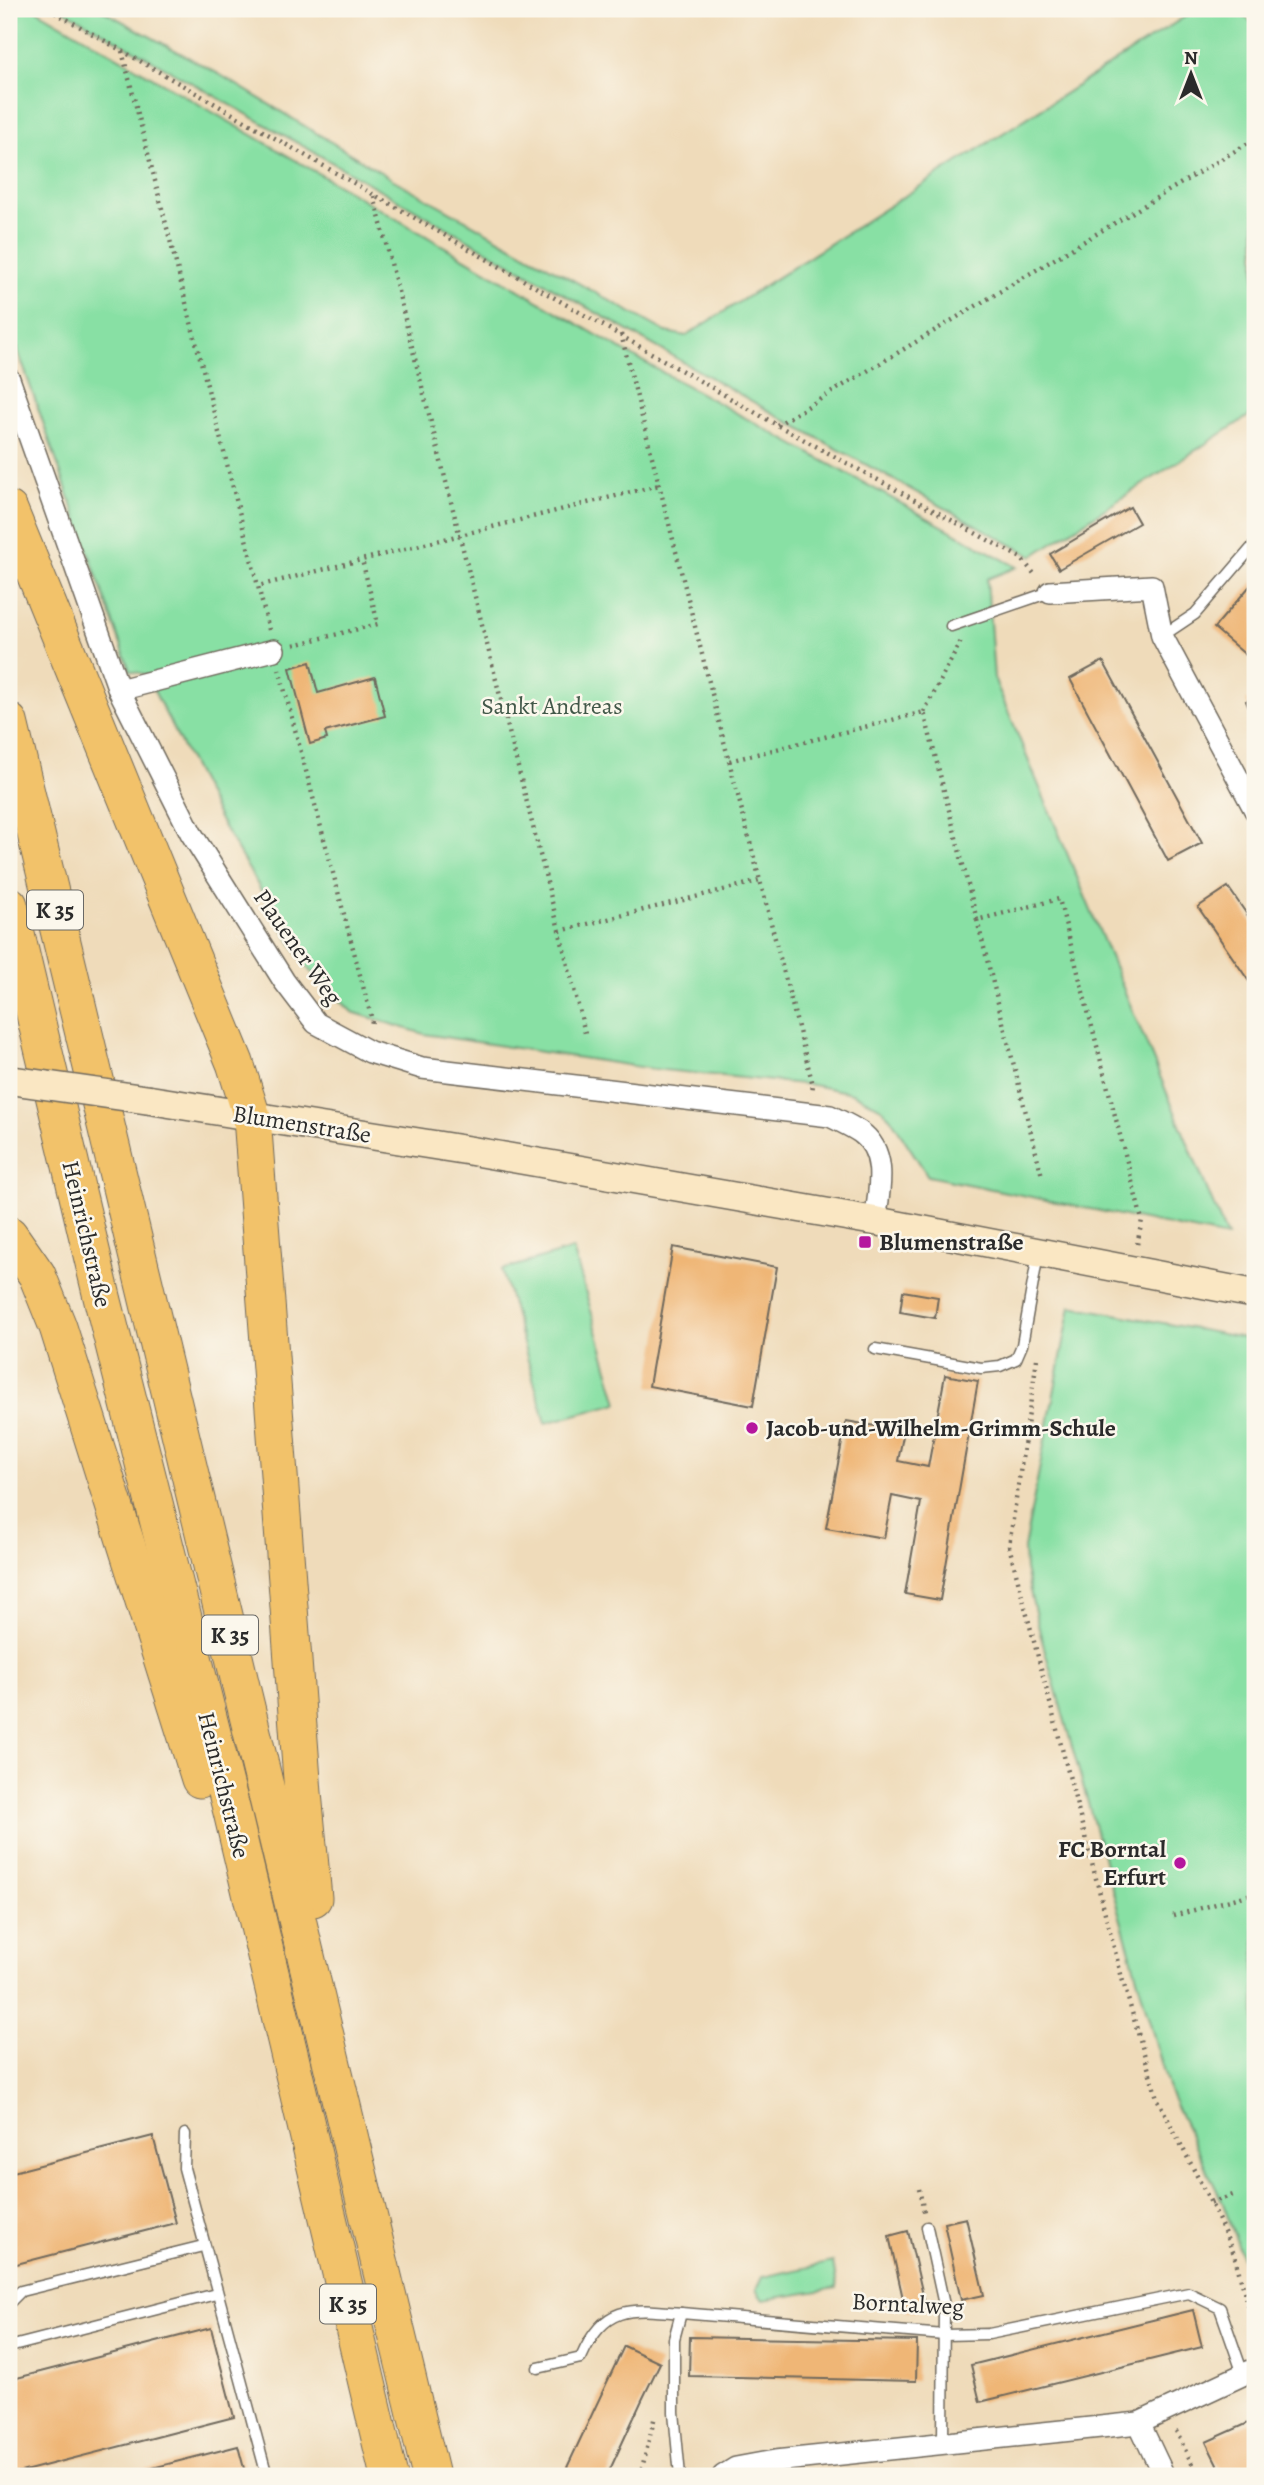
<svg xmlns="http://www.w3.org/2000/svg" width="1264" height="2485" font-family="Alegreya,serif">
	<rect width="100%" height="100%" fill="#fbf7ec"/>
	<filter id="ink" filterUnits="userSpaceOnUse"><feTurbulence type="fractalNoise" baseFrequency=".0143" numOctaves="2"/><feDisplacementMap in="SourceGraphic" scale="14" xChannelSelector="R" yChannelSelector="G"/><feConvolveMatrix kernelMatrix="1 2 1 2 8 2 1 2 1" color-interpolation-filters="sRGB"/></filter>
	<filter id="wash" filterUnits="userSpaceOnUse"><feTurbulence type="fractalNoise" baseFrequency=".00686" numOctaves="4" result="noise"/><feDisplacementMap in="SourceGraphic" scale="28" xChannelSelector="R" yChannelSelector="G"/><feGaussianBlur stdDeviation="1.57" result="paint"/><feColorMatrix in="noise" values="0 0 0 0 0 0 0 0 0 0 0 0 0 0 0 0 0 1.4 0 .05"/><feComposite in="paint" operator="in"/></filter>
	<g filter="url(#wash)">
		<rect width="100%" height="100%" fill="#efdbba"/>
		<g fill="#88e0a4" stroke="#5a8668" stroke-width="2">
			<polygon points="9,9 35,9 638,359 1017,567 987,579 994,678 1227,1237 928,1176 890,1117 878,1106 852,1093 813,1085 653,1069 424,1034 352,1012 304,964 221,822 156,695 149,675 130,671 9,325"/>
			<polygon points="62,9 100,9 219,74 392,179 666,332 686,336 1197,9 1235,9 1255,25 1255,412 1032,556 785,420"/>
			<polygon points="573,1249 618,1403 546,1423 502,1270"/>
			<polygon points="1071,1306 1255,1340 1255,2305 1240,2251 1222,2201 1170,2094 1040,1633 1025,1570 1024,1548"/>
			<polygon points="833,2262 837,2288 763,2300 756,2290 762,2277"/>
		</g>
		<g id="blocks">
			<g fill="#efb676">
				<polygon points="1130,507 1139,523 1059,569 1050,554"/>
				<polygon points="1255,580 1255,646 1247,656 1214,628"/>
				<polygon points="1103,661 1202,843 1168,861 1070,679"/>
				<polygon points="310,662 318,693 375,677 385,716 325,732 327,739 310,744 290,668"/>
				<polygon points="1255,697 1255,723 1246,701"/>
				<polygon points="1228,887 1255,926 1255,990 1198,907"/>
				<polygon points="673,1247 777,1267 753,1406 649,1386"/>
				<polygon points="903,1291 938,1297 935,1318 900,1312"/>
				<polygon points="945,1375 978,1381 940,1600 905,1594 921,1502 892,1496 884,1538 826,1528 846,1421 904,1431 898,1461 928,1467"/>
				<polygon points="153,2136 176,2223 9,2266 9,2173"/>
				<polygon points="966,2218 984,2295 961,2300 944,2223"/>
				<polygon points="908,2231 926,2308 906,2312 889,2236"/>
				<polygon points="1193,2310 1202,2347 980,2402 971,2365"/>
				<polygon points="211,2328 234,2417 9,2475 9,2380"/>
				<polygon points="690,2337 917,2341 916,2381 689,2376"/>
				<polygon points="624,2346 660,2363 642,2400 607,2476 563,2476"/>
				<polygon points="1255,2420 1255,2476 1223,2476 1206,2442"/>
				<polygon points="238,2446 246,2476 125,2476 125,2475"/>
			</g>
		</g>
	</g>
	<g filter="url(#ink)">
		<use href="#blocks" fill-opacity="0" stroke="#70695d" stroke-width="2"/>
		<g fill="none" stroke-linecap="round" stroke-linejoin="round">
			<defs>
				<g id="lane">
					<polyline points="951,626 1050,592"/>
					<polyline points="1162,636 1195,614 1255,544"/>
					<polyline points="875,1349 981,1368 1000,1366 1016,1359 1022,1345 1038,1254"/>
					<polyline points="185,2134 184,2168 267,2476"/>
					<polyline points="927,2227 944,2305 943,2442"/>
					<polyline points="9,2303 21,2291 203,2246"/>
					<polyline points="9,2347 216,2294"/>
					<path d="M538,2368l43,-10c23,-53 48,-50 100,-45"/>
					<polyline points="680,2476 674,2412 674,2339 681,2313 944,2335 989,2334 1189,2293 1220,2308 1243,2374"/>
				</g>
				<g id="street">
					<path d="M9,379l110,311 72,143 93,148 32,42 54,29 52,16 408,48c10,5 21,10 30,16 29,20 19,60 15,89"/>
					<polyline points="1050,592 1152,586 1162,636 1255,810"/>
					<polyline points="119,690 274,650"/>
					<polyline points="1139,2423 1164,2476"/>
					<polyline points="723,2476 736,2468 775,2461 1139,2423 1255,2369"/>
				</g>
				<polyline id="secondary" points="150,1100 472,1151 875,1221 1255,1294"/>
				<g id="highway">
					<polyline points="9,510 235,1063 252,1117 303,1793 313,1898"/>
					<polyline points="9,722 431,2476"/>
					<polyline points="9,905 102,1297 232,1812 389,2476"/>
					<polyline points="9,1235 37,1275 58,1327 200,1779"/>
				</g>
			</defs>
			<use href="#lane" stroke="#70695d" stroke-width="13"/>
			<use href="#street" stroke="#70695d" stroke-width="24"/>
			<use href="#secondary" stroke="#70695d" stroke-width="31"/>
			<use href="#highway" stroke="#70695d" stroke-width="39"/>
			<g stroke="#70695d" stroke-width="4.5" stroke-dasharray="2 5" stroke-linecap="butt">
				<polyline points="49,9 777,425 1021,558 1036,576"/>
				<polyline points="122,51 258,586"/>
				<polyline points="374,196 585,1033"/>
				<polyline points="621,334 729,761 924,712 977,920 1059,899 1142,1220 1137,1245"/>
				<polyline points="777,425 1255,139"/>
				<polyline points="269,630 258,586 659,485"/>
				<polyline points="294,645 378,624 362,560"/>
				<polyline points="279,669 372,1020 371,1026"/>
				<polyline points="924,712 961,641"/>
				<polyline points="729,761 813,1085 812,1092"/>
				<polyline points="977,920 1042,1176"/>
				<polyline points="560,931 759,881"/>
				<polyline points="1037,1359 1009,1546 1122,1978 1157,2098 1211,2203 1234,2254 1255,2330"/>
				<polyline points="1173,1916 1255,1893"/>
				<polyline points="919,2189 924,2212"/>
				<polyline points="1211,2203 1236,2194"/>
				<polyline points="1176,2431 1198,2476"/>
				<polyline points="640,2476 655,2416"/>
			</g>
			<use href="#lane" stroke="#fff" stroke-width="10"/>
			<use href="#street" stroke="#fff" stroke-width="21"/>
			<use href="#secondary" stroke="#fae7c3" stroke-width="28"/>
			<use href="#highway" stroke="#f2c26a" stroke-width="37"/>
			<defs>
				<polyline id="secondary-bridge" points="9,1080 150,1100"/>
			</defs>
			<use href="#secondary-bridge" stroke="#70695d" stroke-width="31" stroke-linecap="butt"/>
			<use href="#secondary-bridge" stroke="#fae7c3" stroke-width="28"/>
		</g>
	</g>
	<g fill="#b5179e" stroke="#fbf7ec" stroke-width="2.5">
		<rect x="858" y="1235" width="14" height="14" rx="3.5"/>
		<circle cx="752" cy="1428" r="7"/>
		<circle cx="1180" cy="1863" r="7"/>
	</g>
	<g text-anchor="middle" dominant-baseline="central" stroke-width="5" stroke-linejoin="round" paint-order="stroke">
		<g fill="#fbf7ec" stroke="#696865" stroke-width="2">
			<rect x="27" y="890.5" width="56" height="39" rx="5"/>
			<rect x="202" y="1615.5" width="56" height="39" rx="5"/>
			<rect x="320" y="2284.5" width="56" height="39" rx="5"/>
		</g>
		<g font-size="23" font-weight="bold" fill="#2b2b2b">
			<text x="55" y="910">K 35</text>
			<text x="230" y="1635">K 35</text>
			<text x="348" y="2304">K 35</text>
		</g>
		<g font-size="24" fill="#425849" stroke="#fbf7ec">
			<text x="552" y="706">Sankt Andreas</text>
		</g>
		<g font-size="24" fill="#2b2b2b" stroke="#fbf7ec">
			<text transform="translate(298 947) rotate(55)">Plauener Weg</text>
			<text transform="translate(302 1124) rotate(9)">Blumenstraße</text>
			<text transform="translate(87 1234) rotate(77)">Heinrichstraße</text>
			<text transform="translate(224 1785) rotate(76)">Heinrichstraße</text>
			<text transform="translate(908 2304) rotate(3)">Borntalweg</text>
		</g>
		<g font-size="24" font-weight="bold" fill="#2b2b2b" stroke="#fbf7ec" text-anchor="start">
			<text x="879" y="1242">Blumenstraße</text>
			<text x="766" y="1428">Jacob-und-Wilhelm-Grimm-Schule</text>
			<text x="1166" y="1849" text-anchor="end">FC Borntal<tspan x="1166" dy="28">Erfurt</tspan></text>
		</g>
	</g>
	<rect width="1264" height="2485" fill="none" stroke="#fbf7ec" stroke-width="35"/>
	<g transform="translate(1191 74)" stroke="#fbf7ec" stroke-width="5" paint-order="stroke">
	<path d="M0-5L12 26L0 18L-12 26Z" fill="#2b2b2b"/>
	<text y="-10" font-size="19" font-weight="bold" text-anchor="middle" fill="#2b2b2b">N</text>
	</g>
</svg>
